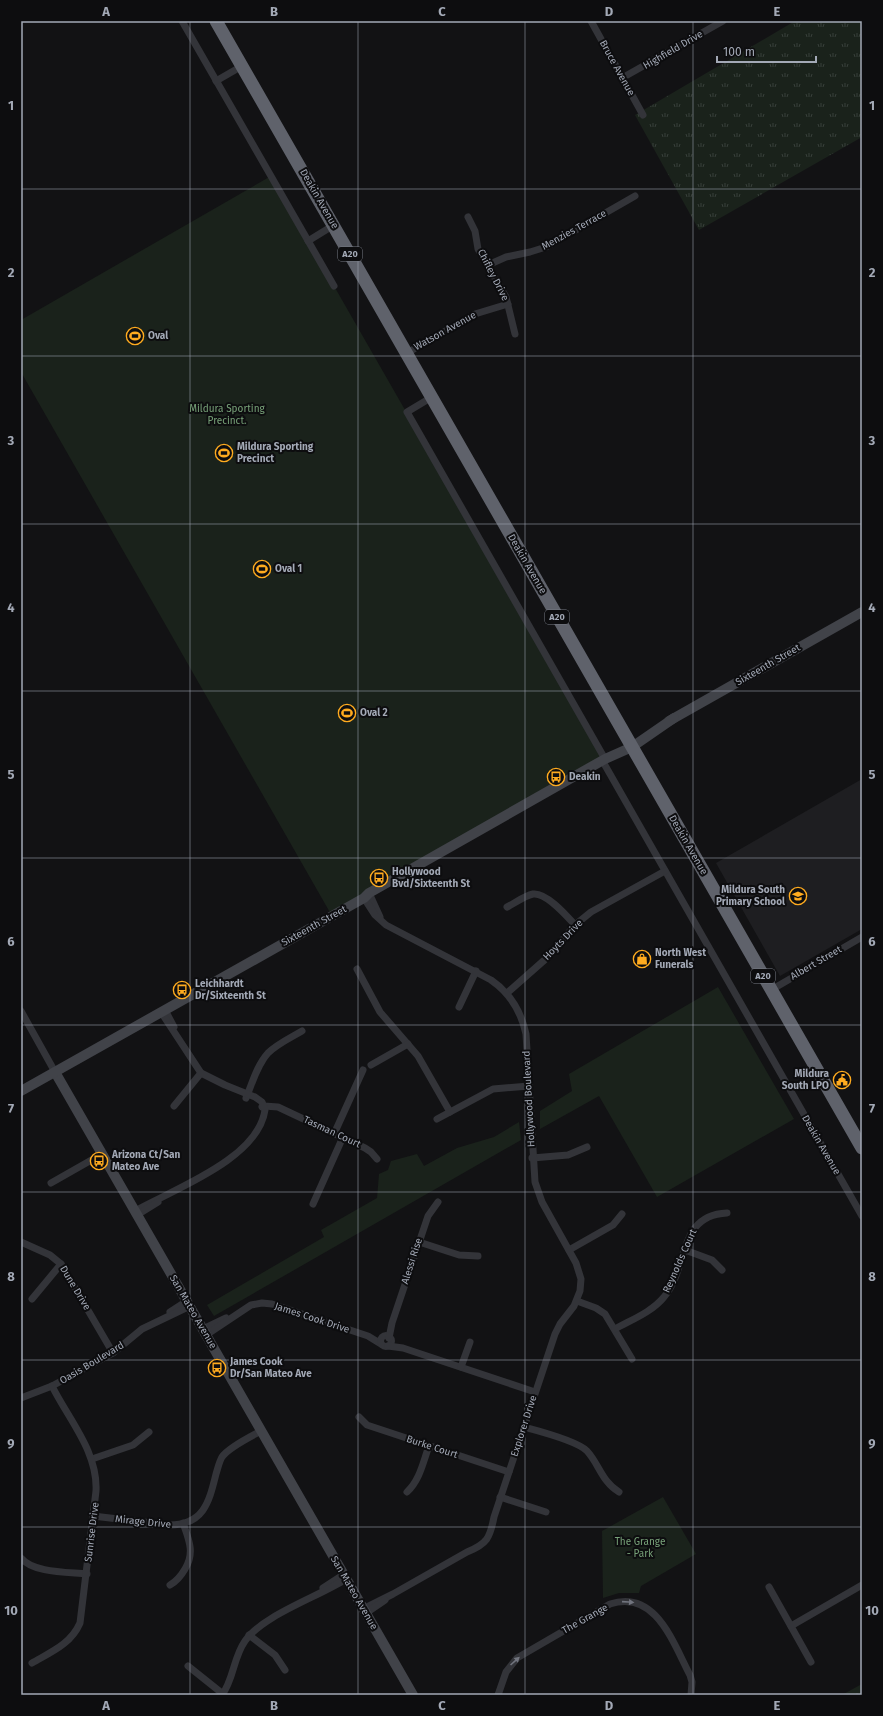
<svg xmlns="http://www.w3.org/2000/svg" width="883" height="1716" font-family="'Fira Sans',sans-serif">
	<defs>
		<pattern id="grass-tufts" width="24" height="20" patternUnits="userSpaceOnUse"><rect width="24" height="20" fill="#1a221b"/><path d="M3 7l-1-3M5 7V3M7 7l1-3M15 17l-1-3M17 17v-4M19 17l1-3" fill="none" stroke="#383f3a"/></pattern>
	</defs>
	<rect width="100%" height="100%" fill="#121214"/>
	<polygon fill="#1e1e21" points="862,779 862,929 780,976 716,863"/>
	<g fill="url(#grass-tufts)">
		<polygon points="795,21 862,21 862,137 699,230 635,115"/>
		<polygon points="862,1684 862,1695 842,1695"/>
	</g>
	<g fill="#1a221b">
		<polygon points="271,176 605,759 332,916 21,372 21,320"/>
		<polygon points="718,987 794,1119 657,1197 599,1096 540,1129 540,1111 572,1091 569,1074"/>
		<polygon points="519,1122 521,1140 214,1316 207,1305 324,1237 321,1230 377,1198 379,1174 388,1170 391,1161 417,1154 424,1166 457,1148 494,1137"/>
		<polygon points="663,1497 696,1554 641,1586 639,1593 619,1593 603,1598 602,1531"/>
	</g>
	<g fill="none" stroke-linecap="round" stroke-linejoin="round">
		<g stroke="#333439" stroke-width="7">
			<polyline points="182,21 334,286"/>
			<polyline points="591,21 643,115"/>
			<polyline points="622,78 723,21"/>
			<polyline points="216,81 242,66"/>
			<polyline points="468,217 475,231 478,249 506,297 515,334"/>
			<polyline points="308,241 334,225"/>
			<polyline points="488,265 506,257 530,252 546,247 635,196"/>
			<polyline points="407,353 475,314 508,304"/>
			<polyline points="432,397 407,412 605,759"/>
			<polyline points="602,760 862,1216"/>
			<polyline points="369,893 380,917"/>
			<path d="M507,907c8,-4 17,-11 26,-13 13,-2 33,21 42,31"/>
			<polyline points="357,969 380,1012 418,1056 450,1112"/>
			<polyline points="771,990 862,937"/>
			<polyline points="507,993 549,956 575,925 591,912 665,871"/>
			<polyline points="459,1007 476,971"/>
			<polyline points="165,1010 174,1027"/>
			<polyline points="21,1011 55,1072"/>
			<polyline points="371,1065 408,1044"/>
			<path d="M246,1098c6,-14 11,-33 22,-45 9,-9 22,-15 34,-22"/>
			<polyline points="174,1106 201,1073"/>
			<polyline points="262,1107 264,1106 278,1107 365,1148 371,1152 377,1159"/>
			<polyline points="437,1119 493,1089 529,1086"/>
			<polyline points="334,1134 363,1070"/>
			<polyline points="532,1158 568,1155 587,1147"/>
			<polyline points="51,1183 102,1154"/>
			<polyline points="313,1204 343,1137"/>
			<path d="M135,1211c39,-22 123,-52 130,-101l-3,-8 -7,-5 -30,-12 -24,-12 -40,-61"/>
			<polyline points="137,1215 158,1202"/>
			<polyline points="21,1242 50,1255 61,1264 113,1353"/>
			<polyline points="419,1242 459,1255 478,1256"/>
			<polyline points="569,1250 613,1225 622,1214"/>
			<polyline points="685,1250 712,1260 722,1270"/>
			<polyline points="32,1299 61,1264"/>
			<polyline points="577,1301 596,1308 605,1314 632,1359"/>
			<polyline points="170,1312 187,1301"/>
			<polyline points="203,1329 226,1318"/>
			<path d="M615,1329c16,-9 37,-17 49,-32 25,-29 13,-82 63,-84"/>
			<polyline points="206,1335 251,1305 262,1303 272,1304 368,1336 381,1344"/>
			<circle cx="386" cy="1341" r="5.5"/>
			<polyline points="389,1338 392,1323 428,1216 438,1202"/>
			<polyline points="388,1346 403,1348 535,1392"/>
			<polyline points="461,1367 470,1342"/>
			<polyline points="21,1398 52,1386 113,1353 142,1329 190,1306"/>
			<polyline points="359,1417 367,1425 509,1472"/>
			<path d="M524,1427c15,4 54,14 63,24 12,13 15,31 32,41"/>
			<polyline points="92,1459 133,1445 149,1432"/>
			<path d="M407,1492c13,-12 16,-30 22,-46"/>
			<polyline points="500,1497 546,1512"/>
			<path d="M93,1516l76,9c35,0 40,-23 47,-51 2,-6 3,-12 6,-17 7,-10 28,-20 39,-26"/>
			<path d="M21,1558c12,15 47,14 66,16"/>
			<path d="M170,1585c7,-4 11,-9 15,-16 10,-16 4,-29 -2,-46"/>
			<polyline points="769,1587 811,1662"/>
			<polyline points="323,1588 343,1575"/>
			<path d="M363,1609l30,-15 74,-42c20,-8 23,-14 27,-35l61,-183 5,-10 14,-18 6,-15 1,-12 -5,-16 -34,-61 -7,-20 -9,-148c-5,-23 -16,-41 -35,-54l-105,-55 -11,-10 -11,-17"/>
			<polyline points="366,1613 385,1600"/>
			<polyline points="791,1626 862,1585"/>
			<polyline points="249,1635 275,1655 285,1670"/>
			<path d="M32,1663c19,-11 39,-19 48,-40l16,-132c2,-39 -27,-71 -44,-105"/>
			<polyline points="188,1666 223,1694"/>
			<path d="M222,1695c12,-16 11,-37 23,-54 18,-26 73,-44 101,-62"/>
			<path d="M498,1695l8,-23 11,-14 93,-54c46,-15 63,39 80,71l2,7 -1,13"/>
		</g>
		<g stroke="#414349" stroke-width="10">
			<polyline points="669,721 862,612"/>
			<polyline points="55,1072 413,1695"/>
			<polyline points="21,1091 332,916 364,898 369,893 605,759 632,747 674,718"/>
		</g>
		<polyline stroke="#5f626b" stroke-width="13" points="216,21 862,1148"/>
	</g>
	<defs><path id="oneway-solid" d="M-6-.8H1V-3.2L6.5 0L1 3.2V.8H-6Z"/></defs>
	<g fill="#71747e">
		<use href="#oneway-solid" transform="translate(628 1602) rotate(4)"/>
		<use href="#oneway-solid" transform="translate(515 1661) rotate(-42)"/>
	</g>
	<path fill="none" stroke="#a3a9b6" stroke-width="1" stroke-opacity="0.55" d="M190,21v1674M358,21v1674M525,21v1674M693,21v1674M21,189h841M21,356h841M21,524h841M21,691h841M21,858h841M21,1025h841M21,1192h841M21,1360h841M21,1527h841"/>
	<defs>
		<symbol id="stadium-ring" viewBox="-11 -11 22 22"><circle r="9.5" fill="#0d0d0f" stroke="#ffab1f" stroke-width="1.5"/><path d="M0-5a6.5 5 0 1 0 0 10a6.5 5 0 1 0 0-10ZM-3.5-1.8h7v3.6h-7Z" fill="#ffab1f"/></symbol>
		<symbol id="bus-ring" viewBox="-11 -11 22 22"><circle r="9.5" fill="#0d0d0f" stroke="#ffab1f" stroke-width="1.5"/><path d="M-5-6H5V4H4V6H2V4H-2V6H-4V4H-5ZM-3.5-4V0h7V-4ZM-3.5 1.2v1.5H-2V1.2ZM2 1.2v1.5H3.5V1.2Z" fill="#ffab1f"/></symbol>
		<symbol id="school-ring" viewBox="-11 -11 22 22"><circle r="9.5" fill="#0d0d0f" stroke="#ffab1f" stroke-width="1.5"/><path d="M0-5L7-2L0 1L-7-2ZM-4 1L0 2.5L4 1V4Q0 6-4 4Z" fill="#ffab1f"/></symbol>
		<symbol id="shop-ring" viewBox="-11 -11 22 22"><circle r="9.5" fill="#0d0d0f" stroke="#ffab1f" stroke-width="1.5"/><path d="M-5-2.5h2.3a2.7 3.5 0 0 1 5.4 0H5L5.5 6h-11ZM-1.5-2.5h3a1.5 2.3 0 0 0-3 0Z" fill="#ffab1f"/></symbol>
		<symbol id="civic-ring" viewBox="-11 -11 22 22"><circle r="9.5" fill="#0d0d0f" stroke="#ffab1f" stroke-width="1.5"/><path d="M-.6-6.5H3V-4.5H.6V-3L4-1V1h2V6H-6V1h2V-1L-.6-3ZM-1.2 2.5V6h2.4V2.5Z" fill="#ffab1f"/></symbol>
	</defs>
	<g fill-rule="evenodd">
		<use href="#stadium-ring" x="125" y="326" width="20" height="20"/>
		<use href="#stadium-ring" x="214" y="443" width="20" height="20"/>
		<use href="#stadium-ring" x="252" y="559" width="20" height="20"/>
		<use href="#stadium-ring" x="337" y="703" width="20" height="20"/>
		<use href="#bus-ring" x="546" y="767" width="20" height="20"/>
		<use href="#bus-ring" x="369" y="868" width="20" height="20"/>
		<use href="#school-ring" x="788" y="886" width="20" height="20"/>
		<use href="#shop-ring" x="632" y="949" width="20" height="20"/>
		<use href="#bus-ring" x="172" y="980" width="20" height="20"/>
		<use href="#civic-ring" x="832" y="1070" width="20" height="20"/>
		<use href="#bus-ring" x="89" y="1151" width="20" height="20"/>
		<use href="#bus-ring" x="207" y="1358" width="20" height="20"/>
	</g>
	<g text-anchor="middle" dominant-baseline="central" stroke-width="4" stroke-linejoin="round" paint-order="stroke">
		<g fill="#0d0d0f" stroke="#767a84" stroke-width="1">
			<rect x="338" y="247" width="24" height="14" rx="3"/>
			<rect x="545" y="610" width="24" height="14" rx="3"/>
			<rect x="751" y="969" width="24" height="14" rx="3"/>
		</g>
		<g font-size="9" font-weight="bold" fill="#a3a9b6">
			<text x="350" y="254">A20</text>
			<text x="557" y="617">A20</text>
			<text x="763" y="976">A20</text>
		</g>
		<g font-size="10" fill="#a3a9b6" stroke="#0d0d0f">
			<text transform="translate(673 50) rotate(-30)">Highfield Drive</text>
			<text transform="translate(617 68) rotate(61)">Bruce Avenue</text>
			<text transform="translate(319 199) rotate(60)">Deakin Avenue</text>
			<text transform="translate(574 230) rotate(-29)">Menzies Terrace</text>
			<text transform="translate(493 275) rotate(63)">Chifley Drive</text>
			<text transform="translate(445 331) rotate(-29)">Watson Avenue</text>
			<text transform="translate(527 564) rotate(60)">Deakin Avenue</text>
			<text transform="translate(768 665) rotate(-30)">Sixteenth Street</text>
			<text transform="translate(688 845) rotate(60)">Deakin Avenue</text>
			<text transform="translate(314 926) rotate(-29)">Sixteenth Street</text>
			<text transform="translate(563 940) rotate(-46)">Hoyts Drive</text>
			<text transform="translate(816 963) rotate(-30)">Albert Street</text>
			<text transform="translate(529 1099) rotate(-93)">Hollywood Boulevard</text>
			<text transform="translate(332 1132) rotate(25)">Tasman Court</text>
			<text transform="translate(821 1145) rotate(60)">Deakin Avenue</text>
			<text transform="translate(412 1261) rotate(-72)">Alessi Rise</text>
			<text transform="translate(680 1261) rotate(-66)">Reynolds Court</text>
			<text transform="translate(75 1288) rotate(59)">Dune Drive</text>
			<text transform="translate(193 1312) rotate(60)">San Mateo Avenue</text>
			<text transform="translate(312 1318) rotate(18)">James Cook Drive</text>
			<text transform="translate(92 1363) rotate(-31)">Oasis Boulevard</text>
			<text transform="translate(524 1426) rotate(-72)">Explorer Drive</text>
			<text transform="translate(432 1447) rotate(18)">Burke Court</text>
			<text transform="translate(143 1522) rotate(6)">Mirage Drive</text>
			<text transform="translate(92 1532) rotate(-83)">Sunrise Drive</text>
			<text transform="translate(354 1593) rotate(60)">San Mateo Avenue</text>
			<text transform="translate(585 1619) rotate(-29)">The Grange</text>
		</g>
		<g font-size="10" font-weight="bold" fill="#a3a9b6" stroke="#0d0d0f" text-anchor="start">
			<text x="148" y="336">Oval</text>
			<text x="237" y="447">Mildura Sporting<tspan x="237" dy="12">Precinct</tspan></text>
			<text x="275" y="569">Oval 1</text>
			<text x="360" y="713">Oval 2</text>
			<text x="569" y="777">Deakin</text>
			<text x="392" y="872">Hollywood<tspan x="392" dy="12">Bvd/Sixteenth St</tspan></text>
			<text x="785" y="890" text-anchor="end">Mildura South<tspan x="785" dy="12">Primary School</tspan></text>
			<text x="655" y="953">North West<tspan x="655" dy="12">Funerals</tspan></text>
			<text x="195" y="984">Leichhardt<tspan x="195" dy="12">Dr/Sixteenth St</tspan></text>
			<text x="829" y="1074" text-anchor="end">Mildura<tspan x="829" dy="12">South LPO</tspan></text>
			<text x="112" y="1155">Arizona Ct/San<tspan x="112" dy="12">Mateo Ave</tspan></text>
			<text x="230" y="1362">James Cook<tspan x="230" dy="12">Dr/San Mateo Ave</tspan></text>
		</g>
		<g font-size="10" fill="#78a279" stroke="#0d0d0f">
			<text x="227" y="409">Mildura Sporting<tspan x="227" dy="12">Precinct.</tspan></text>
			<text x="640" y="1542">The Grange<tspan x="640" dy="12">- Park</tspan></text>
		</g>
	</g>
	<rect width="883" height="1716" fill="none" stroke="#0d0d0f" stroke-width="44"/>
	<path d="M717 56v6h99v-6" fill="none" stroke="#a3a9b6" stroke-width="2"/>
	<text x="723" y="56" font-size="12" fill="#a3a9b6" stroke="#0d0d0f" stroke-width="3" paint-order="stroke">100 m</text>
	<rect x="22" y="22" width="839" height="1672" fill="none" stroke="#a3a9b6" stroke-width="1.5"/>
	<g font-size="13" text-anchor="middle" font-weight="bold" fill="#a3a9b6">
		<text x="106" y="16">A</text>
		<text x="274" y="16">B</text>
		<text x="442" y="16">C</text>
		<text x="609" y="16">D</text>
		<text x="777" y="16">E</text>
		<text x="11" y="110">1</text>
		<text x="872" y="110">1</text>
		<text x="11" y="277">2</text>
		<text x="872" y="277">2</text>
		<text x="11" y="445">3</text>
		<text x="872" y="445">3</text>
		<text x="11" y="612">4</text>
		<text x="872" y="612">4</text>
		<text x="11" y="779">5</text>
		<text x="872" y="779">5</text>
		<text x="11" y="946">6</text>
		<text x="872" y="946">6</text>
		<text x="11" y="1113">7</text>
		<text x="872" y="1113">7</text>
		<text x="11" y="1281">8</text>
		<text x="872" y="1281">8</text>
		<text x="11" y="1448">9</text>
		<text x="872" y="1448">9</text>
		<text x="11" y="1615">10</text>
		<text x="872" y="1615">10</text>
		<text x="106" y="1710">A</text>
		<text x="274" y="1710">B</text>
		<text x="442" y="1710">C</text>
		<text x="609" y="1710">D</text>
		<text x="777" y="1710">E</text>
	</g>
</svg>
